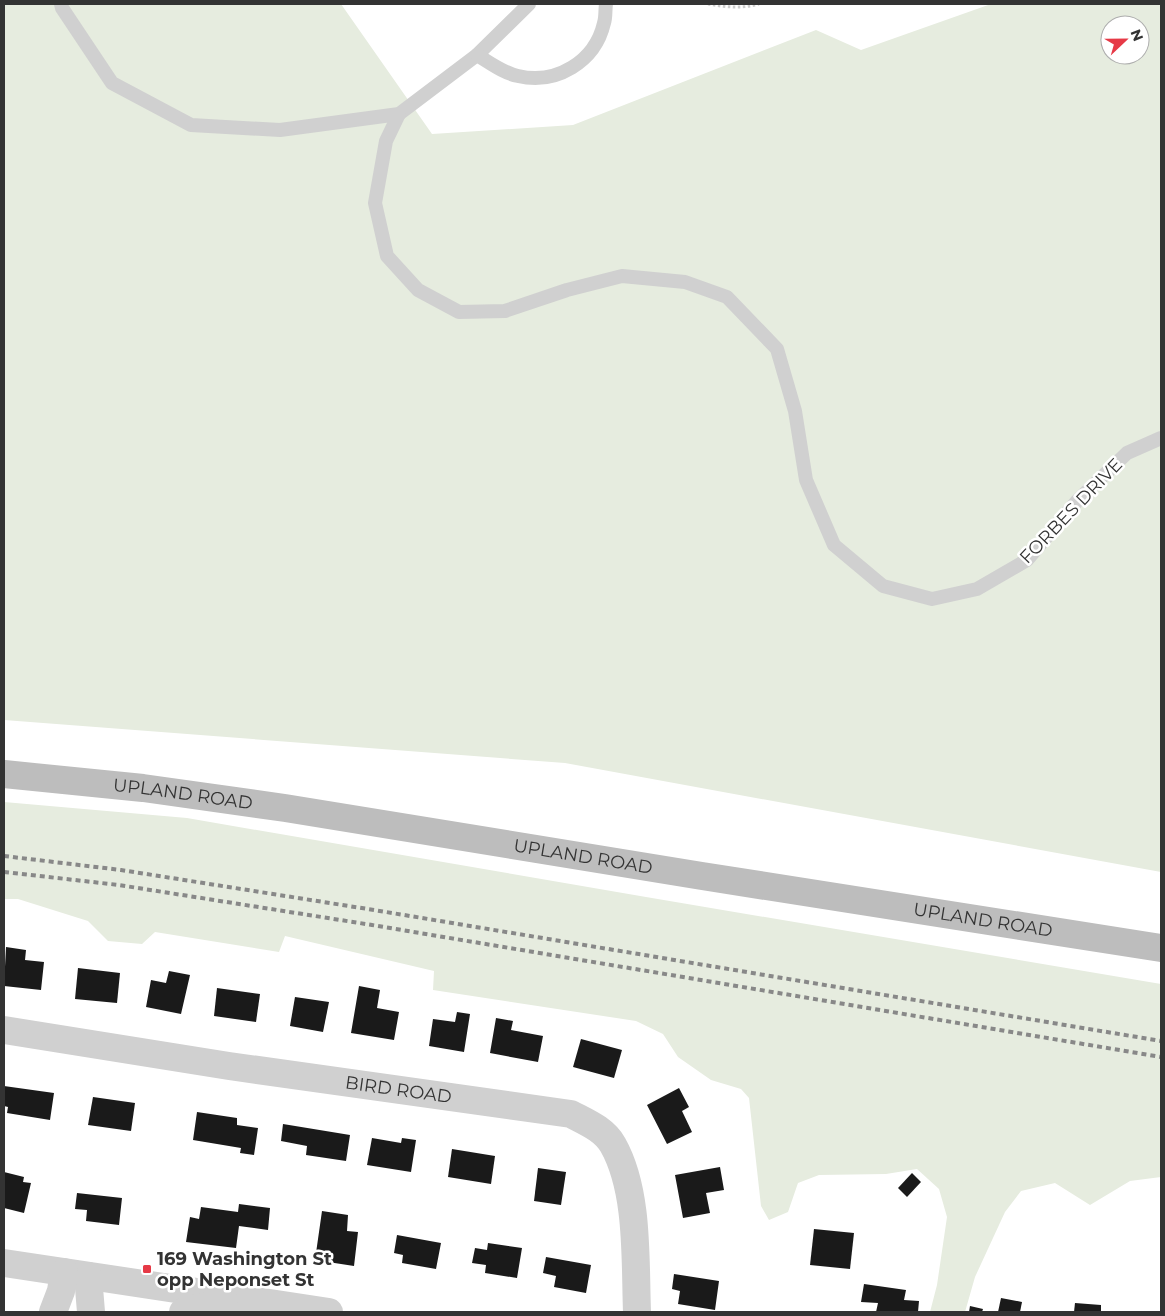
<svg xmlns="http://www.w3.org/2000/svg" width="1165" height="1316" font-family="Montserrat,sans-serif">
	<rect width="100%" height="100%" fill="#fff"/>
	<g fill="#e6ecdf" fill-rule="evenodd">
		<path d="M4,4h337l91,130 141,-9 243,-95 45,20 130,-46h170v868l-596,-109 -561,-43zM1110,25h30v30h-30z"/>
		<polygon points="4,802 187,818 646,897 1161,984 1161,1177 1130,1181 1090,1205 1055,1183 1021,1191 1005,1212 975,1277 965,1312 930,1312 937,1285 947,1217 939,1189 917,1169 886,1174 819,1175 798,1183 788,1212 769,1220 761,1206 749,1098 741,1089 711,1080 678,1057 663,1034 636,1021 433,990 434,971 285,936 279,952 155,932 142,944 108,941 88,921 18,899 4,899"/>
	</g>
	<g fill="#1a1a1a">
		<polygon points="6,947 26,950 25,960 44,962 41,990 4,986"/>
		<polygon points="78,968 120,973 117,1003 75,999"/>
		<polygon points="169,971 190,975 181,1014 146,1007 151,980 166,983"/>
		<polygon points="359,986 380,990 377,1008 399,1012 394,1040 351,1033"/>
		<polygon points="217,988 260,994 256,1022 214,1016"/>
		<polygon points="295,997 329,1002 323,1032 290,1026"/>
		<polygon points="457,1012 470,1014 464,1052 429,1046 433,1019 455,1022"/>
		<polygon points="496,1018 513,1021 511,1030 543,1036 538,1062 490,1053"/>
		<polygon points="581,1039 622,1050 614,1078 573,1067"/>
		<polygon points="4,1086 54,1093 50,1120 7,1113 8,1107 4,1106"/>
		<polygon points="679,1088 689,1107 682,1111 692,1132 667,1144 647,1105"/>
		<polygon points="93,1097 135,1103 131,1131 88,1125"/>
		<polygon points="197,1112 237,1118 237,1125 258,1128 254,1155 240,1153 241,1148 193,1140"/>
		<polygon points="283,1124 350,1135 346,1161 306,1155 307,1146 281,1141"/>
		<polygon points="372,1138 401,1143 402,1138 416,1140 411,1172 367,1165"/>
		<polygon points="452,1149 495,1156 491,1184 448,1177"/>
		<polygon points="720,1167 724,1190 706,1193 710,1213 683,1218 675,1175"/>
		<polygon points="538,1168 566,1172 561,1205 534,1201"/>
		<polygon points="4,1172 24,1177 23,1182 31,1183 24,1213 4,1208"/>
		<polygon points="912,1173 921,1182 907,1197 898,1188"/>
		<polygon points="77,1193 122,1198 119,1225 86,1221 87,1210 75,1209"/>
		<polygon points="239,1204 270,1208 268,1230 239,1226 236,1248 186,1242 190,1217 199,1219 201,1207 238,1212"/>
		<polygon points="322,1211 348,1215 347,1231 358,1232 354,1266 315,1260"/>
		<polygon points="814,1229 854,1233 850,1269 810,1265"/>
		<polygon points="397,1235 441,1243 436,1269 402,1263 403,1255 394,1253"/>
		<polygon points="488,1243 522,1248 517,1278 485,1273 486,1265 472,1263 475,1248 487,1250"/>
		<polygon points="546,1257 591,1265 586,1293 554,1287 556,1276 543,1273"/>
		<polygon points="674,1274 719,1281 715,1310 678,1304 680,1291 672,1289"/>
		<polygon points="864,1284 906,1290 904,1300 919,1301 918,1312 876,1312 878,1303 861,1302"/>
		<polygon points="1001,1298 1022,1302 1020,1312 998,1312"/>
		<polygon points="1075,1303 1101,1305 1101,1312 1074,1312"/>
		<polygon points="970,1306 983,1309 982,1312 969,1312"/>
	</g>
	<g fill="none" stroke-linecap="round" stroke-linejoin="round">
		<path stroke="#cdcdcd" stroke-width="3" stroke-dasharray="2.5 2.5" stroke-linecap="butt" d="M708,4c17,3 34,5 51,0"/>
		<g stroke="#d0d0d0" stroke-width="14">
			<polyline points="61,4 62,8 112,83 191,125 280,130 399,114 477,55 529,4"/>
			<path d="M477,55c12,7 26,18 41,21 38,9 77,-14 86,-53 2,-6 1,-13 2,-19"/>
			<polyline points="399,114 386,141 375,203 387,256 418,290 459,312 505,311 567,290 622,276 685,282 727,297 777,349 795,411 806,480 834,545 883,586 932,599 977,589 1027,560 1077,501 1127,453 1161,438"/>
		</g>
		<path stroke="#d0d0d0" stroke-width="28" id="s1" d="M4,1030l225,36 342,48c15,8 33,15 42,31 26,46 22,116 24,167"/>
		<g stroke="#d0d0d0" stroke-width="28">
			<polyline points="4,1263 329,1312"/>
			<polyline points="88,1276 91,1312"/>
			<polyline points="53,1312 61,1291 64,1272"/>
			<polyline points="183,1312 224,1301"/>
		</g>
		<path stroke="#bdbdbd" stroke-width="28" id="s2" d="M4,774l139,14 142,20 417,68 459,72"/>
		<g stroke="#888" stroke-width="4" stroke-dasharray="5 4" stroke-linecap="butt">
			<polyline points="4,856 121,870 374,910 1161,1041"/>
			<polyline points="4,872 119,885 372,925 1161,1057"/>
		</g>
	</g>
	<rect fill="#e63946" stroke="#fff" stroke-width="2" x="142" y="1264" width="10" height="10" rx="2.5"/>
	<g text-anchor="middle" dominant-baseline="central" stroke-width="5" stroke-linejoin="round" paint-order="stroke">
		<g font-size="18" fill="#333" stroke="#fff">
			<text transform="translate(1071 511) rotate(-46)">FORBES DRIVE</text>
			<text stroke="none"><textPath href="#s2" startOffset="180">UPLAND ROAD</textPath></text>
			<text stroke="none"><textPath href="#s2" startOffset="585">UPLAND ROAD</textPath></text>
			<text stroke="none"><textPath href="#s2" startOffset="990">UPLAND ROAD</textPath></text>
			<text stroke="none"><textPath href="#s1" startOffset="399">BIRD ROAD</textPath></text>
		</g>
		<g font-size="18" font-weight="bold" fill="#333" stroke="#fff" text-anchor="start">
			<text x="157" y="1259">169 Washington St<tspan x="157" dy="21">opp Neponset St</tspan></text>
		</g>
	</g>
	<rect width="1165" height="1316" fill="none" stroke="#333333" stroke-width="10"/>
	<g transform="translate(1125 40) rotate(68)"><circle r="24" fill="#ffffff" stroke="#adadad"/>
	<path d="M0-4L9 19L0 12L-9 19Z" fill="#e63946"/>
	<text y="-8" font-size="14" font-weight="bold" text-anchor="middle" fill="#333333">N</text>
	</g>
</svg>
